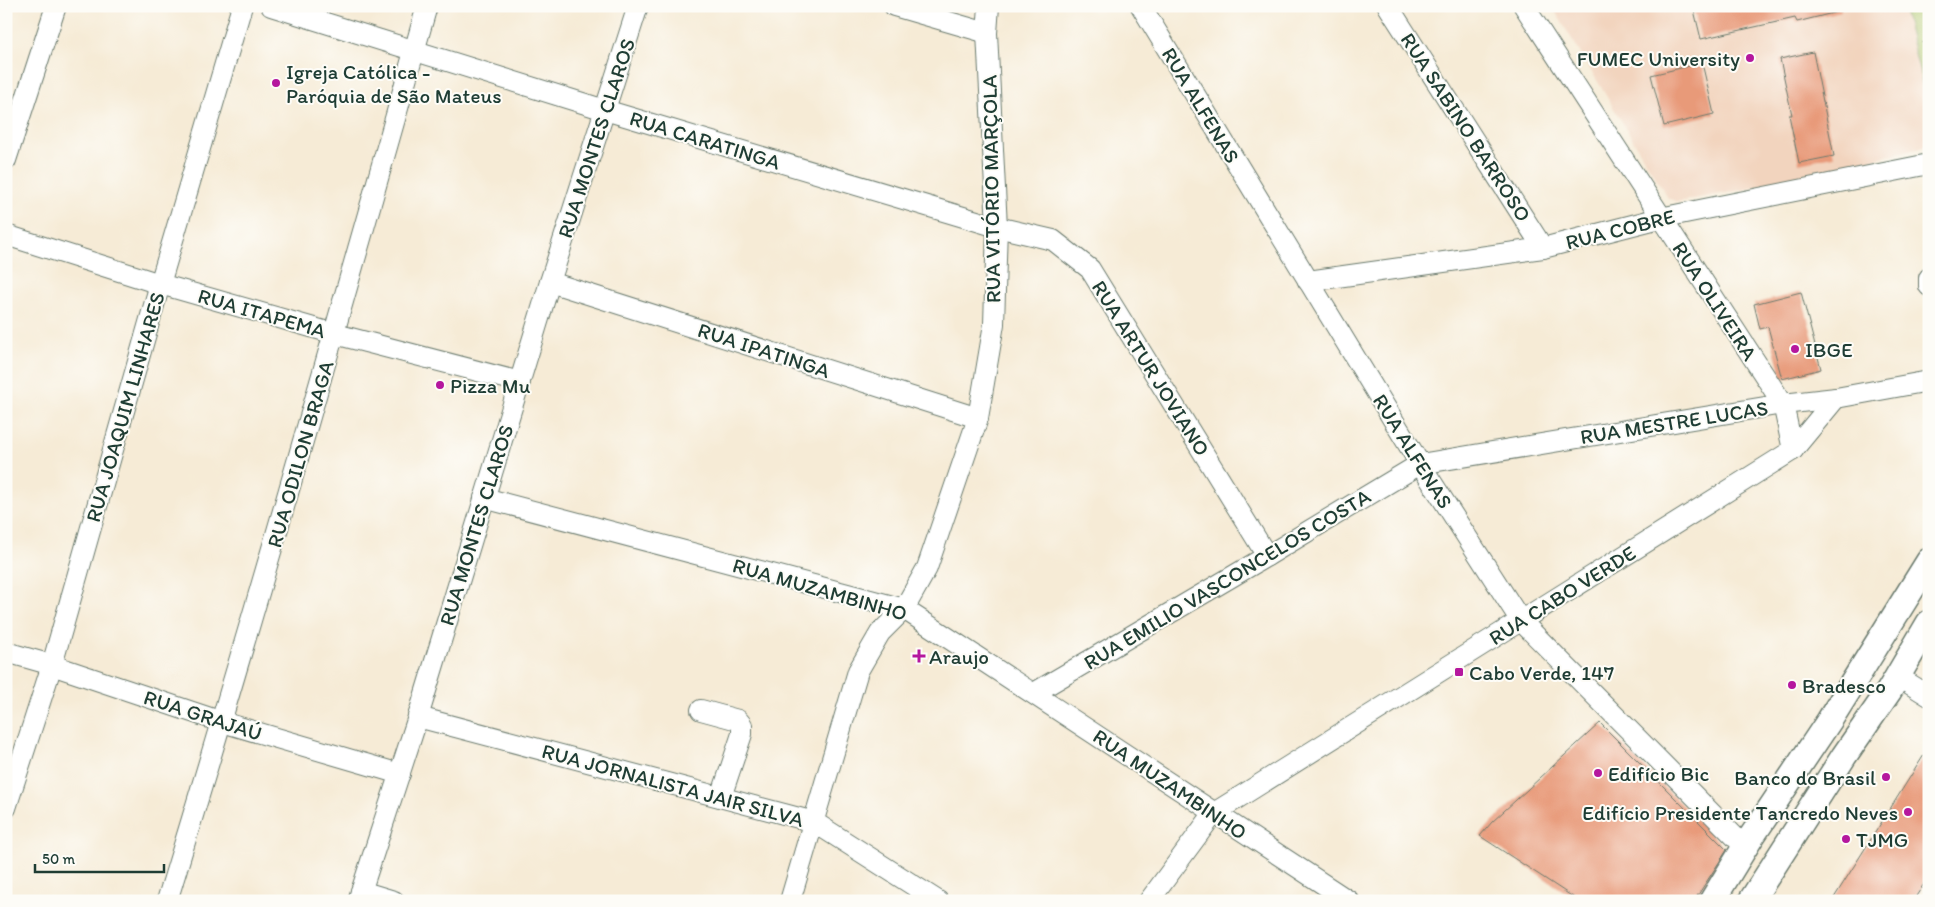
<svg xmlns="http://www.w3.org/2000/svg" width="1935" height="907" font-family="Itim,sans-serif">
	<rect width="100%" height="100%" fill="#fdfcf7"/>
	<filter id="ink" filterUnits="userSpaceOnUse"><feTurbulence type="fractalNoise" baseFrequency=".02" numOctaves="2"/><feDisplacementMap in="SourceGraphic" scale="10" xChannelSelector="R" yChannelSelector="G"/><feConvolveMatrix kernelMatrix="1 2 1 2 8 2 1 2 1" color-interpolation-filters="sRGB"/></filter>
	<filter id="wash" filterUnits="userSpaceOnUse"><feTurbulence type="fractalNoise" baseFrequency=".0096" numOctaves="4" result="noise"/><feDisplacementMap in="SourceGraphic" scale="20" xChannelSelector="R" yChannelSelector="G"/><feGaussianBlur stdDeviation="1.12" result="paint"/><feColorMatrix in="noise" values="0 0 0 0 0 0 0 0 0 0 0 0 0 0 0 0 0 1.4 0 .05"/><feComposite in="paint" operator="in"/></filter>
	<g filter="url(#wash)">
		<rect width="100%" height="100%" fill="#f6ebd6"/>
		<polygon fill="#f2d4be" points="1552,6 1903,6 1929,110 1929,145 1791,181 1677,202 1668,198"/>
		<polygon fill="#aec66c" stroke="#668250" points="1903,6 1929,6 1929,110"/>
		<g id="blocks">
			<g fill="#e89a79">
				<polygon points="1693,6 1840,6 1841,11 1797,22 1795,18 1701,39"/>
				<polygon points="1813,52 1834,156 1799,163 1789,115 1792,115 1780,59"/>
				<polygon points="1702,63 1714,114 1664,126 1651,75"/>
				<polygon points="1801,292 1821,369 1782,379 1768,327 1760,329 1754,304"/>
				<polygon points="1600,723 1727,850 1694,901 1579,901 1480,836 1492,822"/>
				<polygon points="1929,747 1929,876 1913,901 1832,901"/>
			</g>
		</g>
	</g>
	<g filter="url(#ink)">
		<use href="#blocks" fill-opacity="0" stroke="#6a7a6d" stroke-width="1"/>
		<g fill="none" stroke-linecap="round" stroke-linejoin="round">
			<defs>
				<g id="minor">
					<polyline points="271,6 605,110 997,227 1053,240 1090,269 1267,556"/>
					<polyline points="894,6 987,33"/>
					<polyline points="1141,6 1420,464 1521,621 1746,848"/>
					<polyline points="1388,6 1543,248"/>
					<polyline points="1524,6 1783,404 1793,450"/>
					<polyline points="6,160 56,6"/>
					<polyline points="6,235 160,284 335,334 520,382"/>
					<polyline points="1929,278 1929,286"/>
					<polyline points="1308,281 1543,248 1660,218 1929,164"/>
					<polyline points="550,282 978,418"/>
					<polyline points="484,498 904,609 1349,901"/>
					<polyline points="6,652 52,665 222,722 400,774"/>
					<polyline points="1897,676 1929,696"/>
					<polyline points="1034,693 1267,556 1420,464 1783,404 1836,398 1929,381"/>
					<polyline points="701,710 738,720 742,725 742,734 721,797"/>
					<polyline points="418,717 814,822 938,901"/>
					<polyline points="6,808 52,665 160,284 242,6"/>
					<polyline points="361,891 394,901"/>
					<path d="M167,901c91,-297 175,-596 260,-895"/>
					<polyline points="358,901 418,717 550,282 638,6"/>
					<polyline points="790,901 858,671 880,633 904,609 927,568 978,418 994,324 997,227 987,33 989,6"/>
					<polyline points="1149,901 1214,813 1793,450 1836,398"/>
				</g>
				<g id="major">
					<polyline points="1712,901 1750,839 1829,721 1929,561"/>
					<polyline points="1751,901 1844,756 1889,691 1929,623"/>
				</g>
			</defs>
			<use href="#minor" stroke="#6a7a6d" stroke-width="22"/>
			<use href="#major" stroke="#6a7a6d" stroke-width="28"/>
			<polyline stroke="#6a7a6d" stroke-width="3" stroke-dasharray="1 4" stroke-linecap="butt" points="1924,42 1929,64"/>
			<use href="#minor" stroke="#fff" stroke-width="20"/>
			<use href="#major" stroke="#fff" stroke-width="25"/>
		</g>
	</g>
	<g fill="#b5179e" stroke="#fdfcf7" stroke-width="2">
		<circle cx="1750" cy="58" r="5"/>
		<circle cx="276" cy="83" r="5"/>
		<circle cx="1795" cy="349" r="5"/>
		<circle cx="440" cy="385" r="5"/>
		<path d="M916.5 648.5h5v5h5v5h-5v5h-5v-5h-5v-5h5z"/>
		<rect x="1454" y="667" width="10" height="10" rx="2.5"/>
		<circle cx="1792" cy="685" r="5"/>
		<circle cx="1598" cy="773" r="5"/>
		<circle cx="1886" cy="777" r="5"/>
		<circle cx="1908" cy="812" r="5"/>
		<circle cx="1846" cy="839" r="5"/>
	</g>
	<g text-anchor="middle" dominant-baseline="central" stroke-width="4" stroke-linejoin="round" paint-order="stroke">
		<g font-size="21" fill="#1f3d34" stroke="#fdfcf7" text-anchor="start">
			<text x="1740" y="58" text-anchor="end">FUMEC University</text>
			<text x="286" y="71">Igreja Católica -<tspan x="286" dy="24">Paróquia de São Mateus</tspan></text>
			<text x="1805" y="349">IBGE</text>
			<text x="450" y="385">Pizza Mu</text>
			<text x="929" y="656">Araujo</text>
			<text x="1469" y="672">Cabo Verde, 147</text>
			<text x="1802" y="685">Bradesco</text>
			<text x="1608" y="773">Edifício Bic</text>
			<text x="1876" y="777" text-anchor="end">Banco do Brasil</text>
			<text x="1898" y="812" text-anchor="end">Edifício Presidente Tancredo Neves</text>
			<text x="1856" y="839">TJMG</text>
		</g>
		<g font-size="21" fill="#1f3d34" stroke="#fdfcf7">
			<text transform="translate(1201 105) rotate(59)">RUA ALFENAS</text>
			<text transform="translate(1466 127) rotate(57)">RUA SABINO BARROSO</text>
			<text transform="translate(596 138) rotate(-72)">RUA MONTES CLAROS</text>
			<text transform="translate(705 140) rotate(17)">RUA CARATINGA</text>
			<text transform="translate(991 189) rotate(-91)">RUA VITÓRIO MARÇOLA</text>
			<text transform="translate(1620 229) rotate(-14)">RUA COBRE</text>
			<text transform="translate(1715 301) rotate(57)">RUA OLIVEIRA</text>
			<text transform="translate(262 313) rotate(16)">RUA ITAPEMA</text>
			<text transform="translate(764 350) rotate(18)">RUA IPATINGA</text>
			<text transform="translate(1151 368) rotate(58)">RUA ARTUR JOVIANO</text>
			<text transform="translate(125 407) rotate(-74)">RUA JOAQUIM LINHARES</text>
			<text transform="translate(1674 422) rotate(-9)">RUA MESTRE LUCAS</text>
			<text transform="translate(1413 451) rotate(58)">RUA ALFENAS</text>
			<text transform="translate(300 454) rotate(-74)">RUA ODILON BRAGA</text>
			<text transform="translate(476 525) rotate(-73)">RUA MONTES CLAROS</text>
			<text transform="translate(1227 579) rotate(-31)">RUA EMILIO VASCONCELOS COSTA</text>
			<text transform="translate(820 589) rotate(16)">RUA MUZAMBINHO</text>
			<text transform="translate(1562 595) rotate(-32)">RUA CABO VERDE</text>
			<text transform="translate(203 715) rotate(18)">RUA GRAJAÚ</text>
			<text transform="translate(1170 784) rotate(34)">RUA MUZAMBINHO</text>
			<text transform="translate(673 785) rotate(15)">RUA JORNALISTA JAIR SILVA</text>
		</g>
	</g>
	<rect width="1935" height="907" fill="none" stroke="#fdfcf7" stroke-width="25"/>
	<path d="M35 864v8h129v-8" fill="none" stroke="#1f3d34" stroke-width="2.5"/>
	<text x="42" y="864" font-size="15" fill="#1f3d34" stroke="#fdfcf7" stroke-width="4" paint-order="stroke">50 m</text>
</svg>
